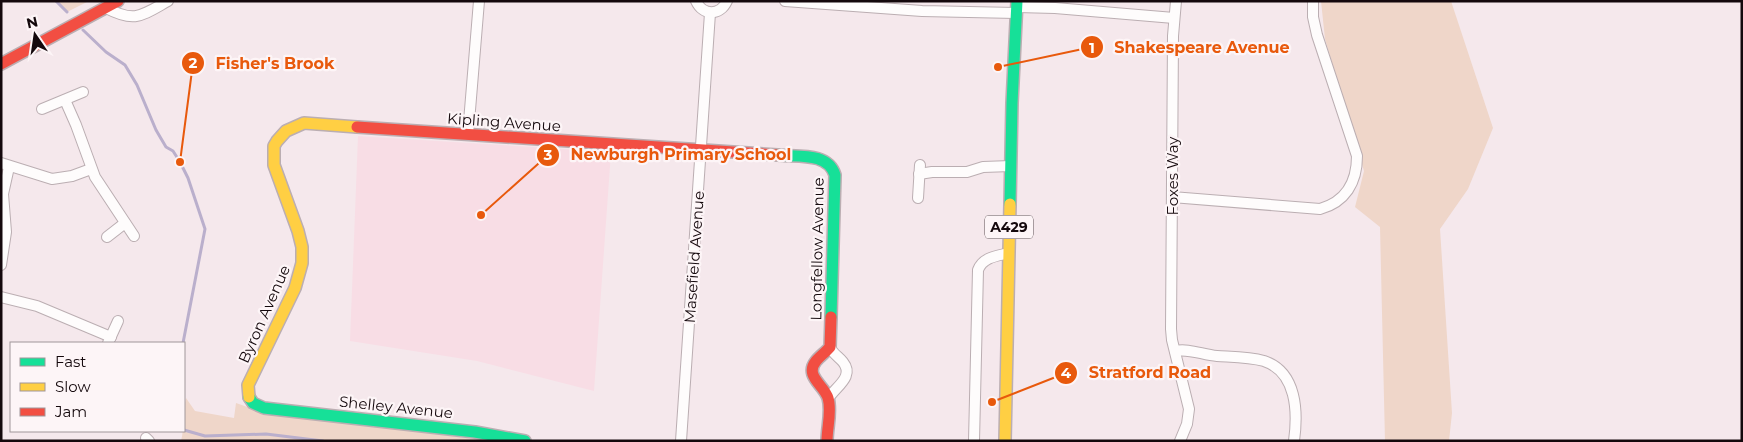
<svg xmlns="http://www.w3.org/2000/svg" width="1743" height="442" font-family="Montserrat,sans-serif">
	<rect width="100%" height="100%" fill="#f5e8ec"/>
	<polygon fill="#f8dde5" points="358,136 611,152 594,391 477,361 350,341"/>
	<g fill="#efd6c9">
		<polygon points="57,1 89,1 67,12"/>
		<polygon points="1321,1 1451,1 1493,128 1468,189 1440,229 1452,413 1449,441 1385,441 1380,227 1355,207 1364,171 1325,39"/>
		<path d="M186,398l9,13 39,7 2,-15 20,7 234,31h-309c4,-14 1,-29 5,-43z"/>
	</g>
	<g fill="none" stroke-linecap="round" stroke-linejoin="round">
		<g stroke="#baafcc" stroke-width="3">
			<polyline points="56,1 67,12"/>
			<polyline points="83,30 106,52 125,65 137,85 156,130 166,147 173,151 180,162 188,178 205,229 183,343"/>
			<polyline points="184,430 205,436 266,434 323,441"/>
		</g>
		<defs>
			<g id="street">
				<path d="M696,1c7,15 24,15 31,0"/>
				<polyline points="785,1 922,11 1016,13"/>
				<polyline points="1176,1 1173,36 1171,329 1172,340 1189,409 1187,424 1180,441"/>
				<polyline points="1017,7 1055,8 1174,18"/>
				<path d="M106,8c29,15 35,8 62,-7"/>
				<polyline points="65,100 76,125 95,177 134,236"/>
				<polyline points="42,109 83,92"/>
				<polyline points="468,134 479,1"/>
				<polyline points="1,163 52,179 72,176 91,169"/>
				<polyline points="919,174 932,172 967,172 983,167 1011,166"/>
				<path d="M1172,197l148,12c25,-7 37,-26 37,-53l-40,-121 -4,-18v-16"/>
				<polyline points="918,198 920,165"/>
				<polyline points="107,237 125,223"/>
				<polyline points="1,265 6,232 3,194 9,167"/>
				<polyline points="1,297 37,306 111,337"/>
				<polyline points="108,343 118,321"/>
				<path d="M1175,351c14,-3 28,4 42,5 15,1 32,1 47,5 33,11 34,51 30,80"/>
				<path d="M828,399c7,-12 27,-22 15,-37 -5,-6 -10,-8 -13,-15"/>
				<polyline points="146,438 149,441"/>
				<polyline points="681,441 710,13"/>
				<path d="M974,441l4,-171c5,-13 19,-14 31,-17"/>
			</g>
			<g id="fast">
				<path d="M778,155c20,2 50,-3 57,20l-4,142"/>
				<polyline points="1010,204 1012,103 1017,1"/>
				<polyline points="249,397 253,403 264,408 475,432 525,441"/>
			</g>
			<g id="slow">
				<polyline points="249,397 248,385 295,288 302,263 302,247 298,231 274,165 274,146 277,141 286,131 304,123 357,127"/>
				<polyline points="1005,441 1010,204"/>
			</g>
			<g id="jam">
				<polyline points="1,64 118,1"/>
				<polyline points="357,127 778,155"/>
				<path d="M827,441c0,-14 5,-30 1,-43 -4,-13 -24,-22 -12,-37 4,-5 10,-9 14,-14l1,-30"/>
			</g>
		</defs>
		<use href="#street" stroke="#bbaeb2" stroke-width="12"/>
		<use href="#fast" stroke="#bbaeb2" stroke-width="14"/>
		<use href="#slow" stroke="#bbaeb2" stroke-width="14"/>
		<use href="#jam" stroke="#bbaeb2" stroke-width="14"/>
		<use href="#street" stroke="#fefcfc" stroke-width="10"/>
		<use href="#fast" stroke="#16e098" stroke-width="11"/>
		<use href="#slow" stroke="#ffcf43" stroke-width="11"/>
		<use href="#jam" stroke="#f24e42" stroke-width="11"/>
	</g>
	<g text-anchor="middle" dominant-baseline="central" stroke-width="4.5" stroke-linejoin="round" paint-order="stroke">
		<rect fill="#fdf5f7" stroke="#5a4f52" stroke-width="1" x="985" y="215.5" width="48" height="23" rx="4"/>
		<g font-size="14" font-weight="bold" fill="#14080c">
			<text x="1009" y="227">A429</text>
		</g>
		<g font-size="15" fill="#14080c" stroke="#fdf5f7">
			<text transform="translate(504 122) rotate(4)">Kipling Avenue</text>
			<text transform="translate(1172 176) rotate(-90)">Foxes Way</text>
			<text transform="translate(817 249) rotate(-89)">Longfellow Avenue</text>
			<text transform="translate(694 257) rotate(-86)">Masefield Avenue</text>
			<text transform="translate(264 314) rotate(-66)">Byron Avenue</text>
			<text transform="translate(396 407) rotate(6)">Shelley Avenue</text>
		</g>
	</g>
	<path fill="none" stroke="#e8590c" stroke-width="2" d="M998 67L1092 47M180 162L193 63M481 215L548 155M992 402L1066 373"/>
	<g fill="#e8590c" stroke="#fdf5f7" stroke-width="2">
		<circle cx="998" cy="67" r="5"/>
		<circle cx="180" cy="162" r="5"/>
		<circle cx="481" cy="215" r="5"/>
		<circle cx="992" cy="402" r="5"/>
		<circle cx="1092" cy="47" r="12"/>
		<circle cx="193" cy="63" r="12"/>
		<circle cx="548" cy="155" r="12"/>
		<circle cx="1066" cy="373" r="12"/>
	</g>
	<g font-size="15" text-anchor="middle" font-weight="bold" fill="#fff">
		<text x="1092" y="53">1</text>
		<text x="193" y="68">2</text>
		<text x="548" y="160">3</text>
		<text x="1066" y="378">4</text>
	</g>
	<g font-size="16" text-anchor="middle" font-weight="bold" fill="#e8590c" stroke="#fdf5f7" stroke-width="4.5" stroke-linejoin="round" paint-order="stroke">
		<text x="1202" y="53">Shakespeare Avenue</text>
		<text x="275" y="69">Fisher's Brook</text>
		<text x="681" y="160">Newburgh Primary School</text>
		<text x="1150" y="378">Stratford Road</text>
	</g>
	<rect width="1743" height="442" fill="none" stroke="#14080c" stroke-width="5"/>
	<rect x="10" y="342" width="175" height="90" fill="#fdf5f7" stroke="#a09699"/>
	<rect x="20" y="358" width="25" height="8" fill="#16e098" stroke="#a09699"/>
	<text x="55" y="367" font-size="15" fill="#14080c">Fast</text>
	<rect x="20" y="383" width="25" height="8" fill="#ffcf43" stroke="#a09699"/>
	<text x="55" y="392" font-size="15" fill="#14080c">Slow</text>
	<rect x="20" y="408" width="25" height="8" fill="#f24e42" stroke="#a09699"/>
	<text x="55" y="417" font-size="15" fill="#14080c">Jam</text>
	<g transform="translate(35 35) rotate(347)" stroke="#fdf5f7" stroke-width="4" paint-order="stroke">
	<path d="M0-4L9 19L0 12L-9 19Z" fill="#14080c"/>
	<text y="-8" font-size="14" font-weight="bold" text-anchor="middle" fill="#14080c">N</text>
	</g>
</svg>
